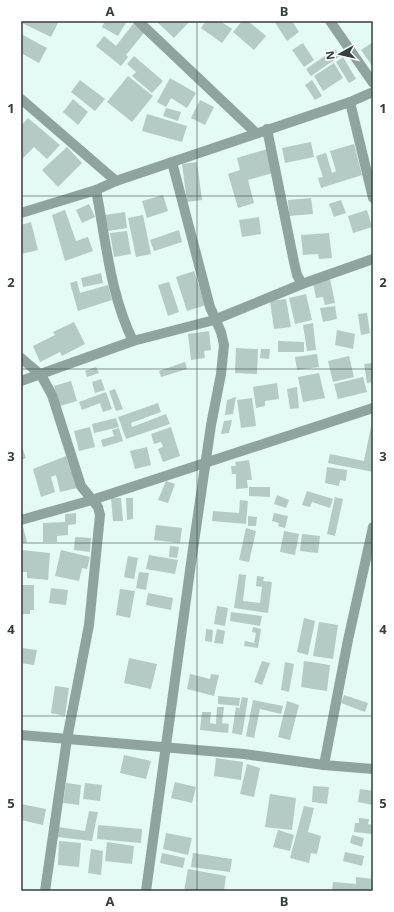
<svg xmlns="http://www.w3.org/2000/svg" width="394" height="912" font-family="'Noto Sans',sans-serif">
	<rect width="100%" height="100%" fill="#e4faf4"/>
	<g fill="#b4cac5">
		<polygon points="23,21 59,21 51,37 22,23"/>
		<polygon points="105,21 127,21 118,36 102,27"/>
		<polygon points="156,21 190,21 174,38"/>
		<polygon points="206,21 220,21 232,29 222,43 201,28"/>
		<polygon points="242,21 248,21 266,36 254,50 233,32"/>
		<polygon points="274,21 292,21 299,32 287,41"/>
		<polygon points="133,24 144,33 126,55 128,57 121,66 96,46 104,36 116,46"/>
		<polygon points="21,34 47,48 39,63 21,53"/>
		<polygon points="373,42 373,67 361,50"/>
		<polygon points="303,43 314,60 304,67 292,50"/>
		<polygon points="335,49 340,56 311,76 306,69"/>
		<polygon points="134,56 163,81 152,93 132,76 136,72 127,64"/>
		<polygon points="343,57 356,79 349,83 336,62"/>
		<polygon points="334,63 343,78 323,91 314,76"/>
		<polygon points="128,76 153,96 132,122 107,102"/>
		<polygon points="170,78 196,93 187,108 171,98 166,107 157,102"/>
		<polygon points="80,80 105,99 95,111 71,92"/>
		<polygon points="312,80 322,96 315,100 305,85"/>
		<polygon points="73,99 88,112 78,125 63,112"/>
		<polygon points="200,100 214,107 205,125 191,118"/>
		<polygon points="166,108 181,112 178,121 163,116"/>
		<polygon points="147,114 187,126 182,142 142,131"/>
		<polygon points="28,118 60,145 47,159 34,147 21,160 21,126"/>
		<polygon points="311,142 314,157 285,163 282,148"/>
		<polygon points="354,144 362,175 321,188 318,178 323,177 316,156 326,153 332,173 336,171 330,151"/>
		<polygon points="67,147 82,163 58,187 42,170"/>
		<polygon points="267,149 273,173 248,180 254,203 238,208 228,174 240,170 237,158"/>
		<polygon points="197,162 202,200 187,202 182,164"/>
		<polygon points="163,195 168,211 147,218 142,201"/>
		<polygon points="311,198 313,214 289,216 288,200"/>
		<polygon points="341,200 346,213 334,217 329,204"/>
		<polygon points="89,204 95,217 82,223 76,210"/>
		<polygon points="65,210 76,241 88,237 93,251 65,261 52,215"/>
		<polygon points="367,210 372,227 353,233 348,216"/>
		<polygon points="125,212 127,228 108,231 105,215"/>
		<polygon points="143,215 151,254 136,257 128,218"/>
		<polygon points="259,217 261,234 242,237 239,220"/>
		<polygon points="31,222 38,250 21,254 21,225"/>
		<polygon points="179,230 182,242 154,251 150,240"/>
		<polygon points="127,231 131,254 114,257 110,233"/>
		<polygon points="329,233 332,258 319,259 318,254 303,255 301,235"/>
		<polygon points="194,271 206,305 187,311 176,277"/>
		<polygon points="101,273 103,283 83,287 81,278"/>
		<polygon points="330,279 335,303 325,305 323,297 316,298 313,283"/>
		<polygon points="77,281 80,293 108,285 112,300 78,311 70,283"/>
		<polygon points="169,282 179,312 168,316 158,285"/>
		<polygon points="306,294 312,320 295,324 289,298"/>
		<polygon points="286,299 291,327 274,329 270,301"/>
		<polygon points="335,306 337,319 323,322 320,308"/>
		<polygon points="367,313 370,333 361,335 358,314"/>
		<polygon points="74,322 85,344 62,356 60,352 40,362 33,346 55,335 53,332"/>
		<polygon points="313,323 316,350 307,351 303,325"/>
		<polygon points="337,330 355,334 353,349 335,345"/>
		<polygon points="209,331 211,350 204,351 205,358 191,360 188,334"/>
		<polygon points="278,341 304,342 304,352 278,352"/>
		<polygon points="236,348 258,349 257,374 235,373"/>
		<polygon points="261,349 270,349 269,359 260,358"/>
		<polygon points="317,354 319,367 297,370 295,357"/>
		<polygon points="349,356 354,377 333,382 328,361"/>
		<polygon points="185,362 187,369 161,377 159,371"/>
		<polygon points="373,363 373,382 367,383 364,364"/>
		<polygon points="96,367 99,373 87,377 85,371"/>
		<polygon points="319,373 325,398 303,402 298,377"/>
		<polygon points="363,377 367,392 338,399 334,384"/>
		<polygon points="101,379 105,390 95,393 92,382"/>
		<polygon points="71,381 77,401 60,406 54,386"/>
		<polygon points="277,383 279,399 265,401 265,406 256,408 253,387"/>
		<polygon points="297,387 299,408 290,409 287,389"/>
		<polygon points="115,389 123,409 116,411 109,391"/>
		<polygon points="106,392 112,409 103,412 100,403 82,410 79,402"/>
		<polygon points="236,397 233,414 225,415 227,400"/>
		<polygon points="252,398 256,426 241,428 237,400"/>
		<polygon points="158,403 161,412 131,423 132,427 166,414 170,424 126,439 118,417"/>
		<polygon points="116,418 119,427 94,433 92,424"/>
		<polygon points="232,420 229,433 221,434 224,421"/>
		<polygon points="90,427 95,447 79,451 74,431"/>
		<polygon points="171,427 180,456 163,462 158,449 163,447 161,442 154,444 151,434"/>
		<polygon points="371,427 373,427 373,472 328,463 330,454 364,461"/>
		<polygon points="119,428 123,441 103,447 101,440 114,436 112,430"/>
		<polygon points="21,444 26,458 21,460"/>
		<polygon points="147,447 151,465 135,469 130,451"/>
		<polygon points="66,456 77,488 60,492 56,475 51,477 55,492 41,497 33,469"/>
		<polygon points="249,460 252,480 247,480 248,488 236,489 236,474 232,474 231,466 236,466 235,462"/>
		<polygon points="327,467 347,470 346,481 340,480 339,486 325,483"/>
		<polygon points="166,481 175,484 168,503 158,500"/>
		<polygon points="249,487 270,487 270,497 249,496"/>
		<polygon points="307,491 333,499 330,508 312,502 310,507 302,505"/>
		<polygon points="277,495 289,500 286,508 274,504"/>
		<polygon points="335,497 343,499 335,536 327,534"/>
		<polygon points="111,498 121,498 123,521 113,521"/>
		<polygon points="126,498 133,498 133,519 127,520"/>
		<polygon points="240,500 248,501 246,524 212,521 213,511 239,513"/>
		<polygon points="76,513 76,524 68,525 68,535 57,536 57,542 43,542 43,523 65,522 65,514"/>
		<polygon points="274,513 288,516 285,528 278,526 279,523 272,521"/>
		<polygon points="248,516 257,517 256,526 248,526"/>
		<polygon points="156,525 182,528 180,543 154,540"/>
		<polygon points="21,527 23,527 27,542 21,544"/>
		<polygon points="246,528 256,531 249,562 239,560"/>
		<polygon points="284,531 299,534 295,555 280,552"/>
		<polygon points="302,534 320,536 318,553 300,551"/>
		<polygon points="75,537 91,538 90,552 74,550"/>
		<polygon points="170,546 179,547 177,558 169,557"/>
		<polygon points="21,550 50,553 48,580 27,578 27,572 21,572"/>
		<polygon points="61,550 90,557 87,569 82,568 79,581 55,576"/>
		<polygon points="149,555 178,560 175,574 146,569"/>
		<polygon points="128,556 138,558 134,579 124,577"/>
		<polygon points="139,572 149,573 146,590 136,588"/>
		<polygon points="239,574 246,575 243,601 260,603 262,587 256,586 257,576 264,577 263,581 272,582 268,613 234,608"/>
		<polygon points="21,585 34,585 34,610 30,610 30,614 21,614"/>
		<polygon points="51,588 68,590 66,605 49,603"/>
		<polygon points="120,589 135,591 130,618 116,615"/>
		<polygon points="148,593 173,598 171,610 146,605"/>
		<polygon points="217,606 228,608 225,626 214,624"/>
		<polygon points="231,612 262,616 260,626 230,621"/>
		<polygon points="304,618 315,621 308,655 297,652"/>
		<polygon points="319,622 338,625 333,659 313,656"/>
		<polygon points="253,627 261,629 258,648 244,646 245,641 254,643 256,633 252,632"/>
		<polygon points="206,629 213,630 212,642 205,641"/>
		<polygon points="217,629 225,631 223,644 214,643"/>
		<polygon points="21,648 37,650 34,665 21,663"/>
		<polygon points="129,658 157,664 151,689 124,683"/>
		<polygon points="262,661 270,663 262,685 254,682"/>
		<polygon points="304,661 330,665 327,691 301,687"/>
		<polygon points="285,662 294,664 289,692 281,690"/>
		<polygon points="190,674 210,679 211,674 219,675 214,696 187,689"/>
		<polygon points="55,686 69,688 65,716 51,713"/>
		<polygon points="344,695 368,703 365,712 341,703"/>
		<polygon points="218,696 240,698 239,706 218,704"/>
		<polygon points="242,697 248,698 242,735 232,733 236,707 239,708 239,710"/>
		<polygon points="253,700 283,706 281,714 260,709 254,738 246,736"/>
		<polygon points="287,701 299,705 290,740 278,737"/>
		<polygon points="217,707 224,707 222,723 229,724 228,733 200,730 202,712 211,712 210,723 216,724"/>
		<polygon points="124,755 151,761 146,779 120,773"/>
		<polygon points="216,758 243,762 241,780 214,776"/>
		<polygon points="247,764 260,768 254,797 240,794"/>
		<polygon points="175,782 196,787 192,803 171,798"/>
		<polygon points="66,783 81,785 79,805 63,803"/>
		<polygon points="85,783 102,785 100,801 83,799"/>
		<polygon points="313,786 329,787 327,804 312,802"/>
		<polygon points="360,789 373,791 373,805 358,802"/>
		<polygon points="270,794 296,798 292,830 265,827"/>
		<polygon points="21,804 46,809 43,825 21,820"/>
		<polygon points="304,806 314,808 308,832 321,836 317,854 311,853 309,863 290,858"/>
		<polygon points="89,811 98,812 92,841 57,837 58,827 85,831"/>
		<polygon points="359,818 369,819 368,824 373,825 373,834 354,832 355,823 359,823"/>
		<polygon points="98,825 142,829 141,843 97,839"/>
		<polygon points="278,830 294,835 290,851 273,847"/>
		<polygon points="166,833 192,838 188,855 163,849"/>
		<polygon points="352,835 364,838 362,847 350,843"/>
		<polygon points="59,841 81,843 79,867 58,865"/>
		<polygon points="107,842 134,846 132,864 105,861"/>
		<polygon points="91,849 103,851 101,875 88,873"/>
		<polygon points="345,852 364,856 362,866 343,861"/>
		<polygon points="162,853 185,858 183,868 160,863"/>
		<polygon points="193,853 232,859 230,872 191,867"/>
		<polygon points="188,869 226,876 224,891 184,891"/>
		<polygon points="356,877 373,879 373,891 332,891 333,882 356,884"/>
	</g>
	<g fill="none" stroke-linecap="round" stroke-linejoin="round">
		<g stroke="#8fa49f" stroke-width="10">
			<polyline points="138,21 256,133"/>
			<polyline points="330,21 373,83"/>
			<polyline points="21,99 116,181"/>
			<polyline points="350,102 373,198"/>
			<polyline points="267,129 294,262 297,275 302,284"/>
			<path d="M96,190c10,51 14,104 37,151"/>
			<polyline points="21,213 96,190 116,181 350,102 373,92"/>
			<polyline points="21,358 41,375 52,395 81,486 98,507 100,515 89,625 67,739 45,891"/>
			<polyline points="21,381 133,341 214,320 302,284 373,259"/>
			<polyline points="21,520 92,500 373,408"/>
			<polyline points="21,735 244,754 324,765 373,769"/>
			<polyline points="324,765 348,640 373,527"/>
			<polyline points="146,891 192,556 211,425 221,374 224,345 221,332 210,307 172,162"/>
		</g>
	</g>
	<path fill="none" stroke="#363f3d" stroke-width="1" stroke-opacity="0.55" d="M197,21v870M21,196h352M21,369h352M21,543h352M21,716h352"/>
	<rect width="394" height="912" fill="none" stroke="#ffffff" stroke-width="44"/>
	<g transform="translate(340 54) rotate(262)" stroke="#ffffff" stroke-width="3" paint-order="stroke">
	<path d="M0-3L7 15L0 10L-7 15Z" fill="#363f3d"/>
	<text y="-6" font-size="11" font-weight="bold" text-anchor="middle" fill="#363f3d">N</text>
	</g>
	<rect x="22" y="22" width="350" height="868" fill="none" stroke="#363f3d" stroke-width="1.5"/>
	<g font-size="13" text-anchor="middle" font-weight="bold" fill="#363f3d">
		<text x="110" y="16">A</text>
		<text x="284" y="16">B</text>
		<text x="11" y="113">1</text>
		<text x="383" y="113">1</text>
		<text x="11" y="287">2</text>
		<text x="383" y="287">2</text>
		<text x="11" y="461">3</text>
		<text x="383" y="461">3</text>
		<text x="11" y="634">4</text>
		<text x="383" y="634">4</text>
		<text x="11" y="808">5</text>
		<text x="383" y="808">5</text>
		<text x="110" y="906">A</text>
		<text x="284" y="906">B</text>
	</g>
</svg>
